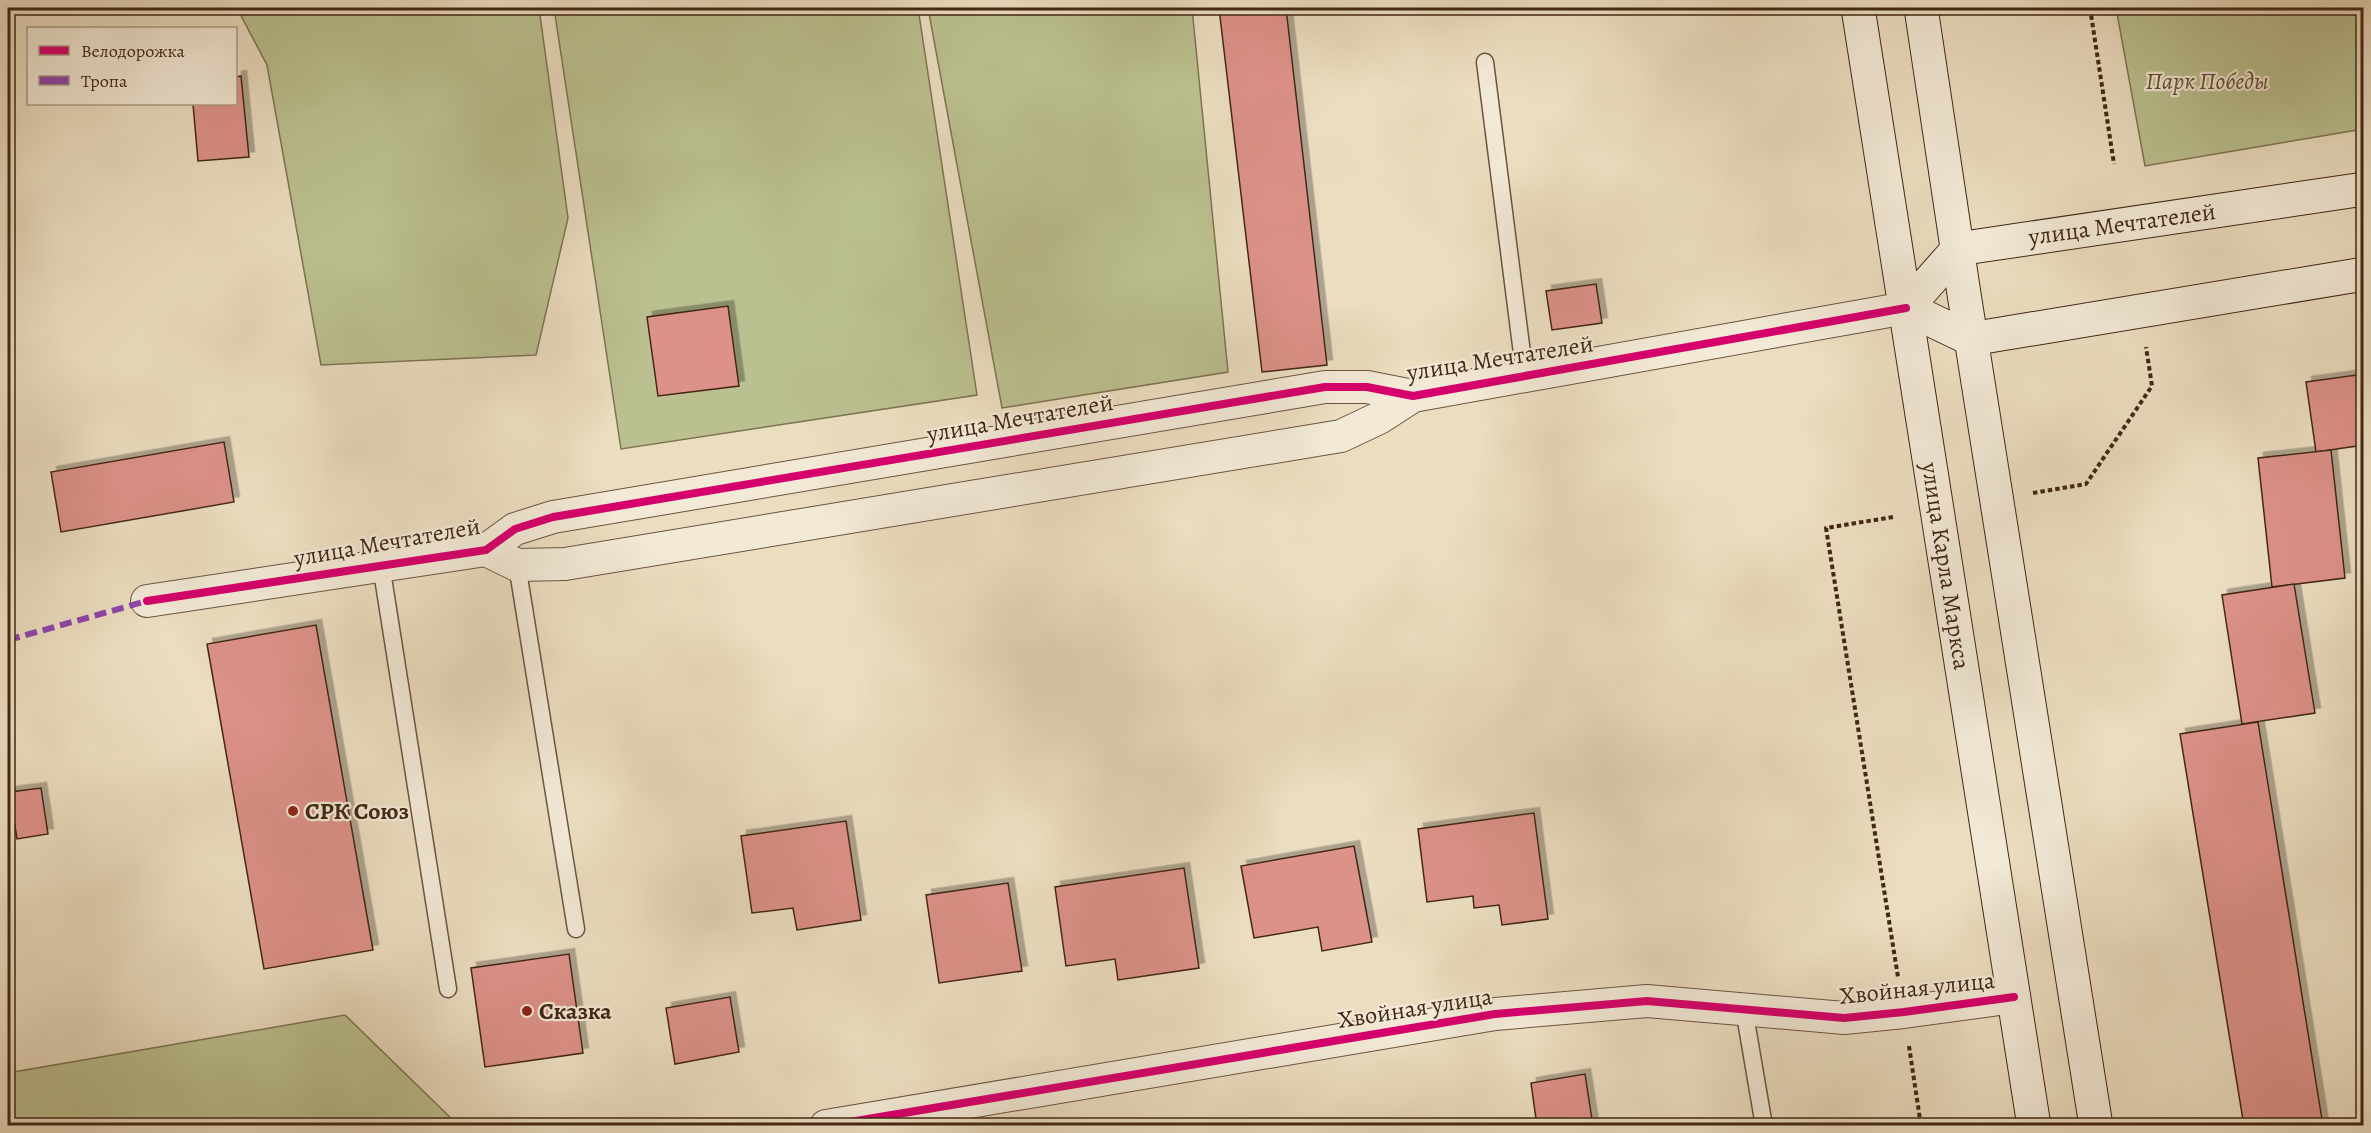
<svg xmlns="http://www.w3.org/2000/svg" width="2371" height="1133" font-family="Alegreya,serif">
	<defs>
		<filter id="shadow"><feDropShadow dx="5.5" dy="-5.5" stdDeviation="0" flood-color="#0004"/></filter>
	</defs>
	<rect width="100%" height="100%" fill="#ebddc0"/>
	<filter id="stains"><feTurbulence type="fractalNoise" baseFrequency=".00333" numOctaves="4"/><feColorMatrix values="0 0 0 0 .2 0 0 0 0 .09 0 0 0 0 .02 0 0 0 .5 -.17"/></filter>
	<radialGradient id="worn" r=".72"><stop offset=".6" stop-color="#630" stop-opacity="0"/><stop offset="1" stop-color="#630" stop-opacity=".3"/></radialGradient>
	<g fill="#bbc090" stroke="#7e7452" stroke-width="1.5">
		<polygon points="237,8 539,8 568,218 536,355 321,365 267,65"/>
		<polygon points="554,8 918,8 977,395 621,449"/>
		<polygon points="928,8 1192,8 1228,372 1002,408"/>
		<polygon points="2116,8 2363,8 2363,129 2145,166"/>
		<polygon points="345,1015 458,1125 8,1125 8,1073"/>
	</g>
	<g fill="#dc9189" stroke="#422715" stroke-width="1.5" filter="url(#shadow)">
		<polygon points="1219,8 1286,8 1327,365 1262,372"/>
		<polygon points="241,76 249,157 198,161 193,104 236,104 236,77"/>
		<polygon points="1596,284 1602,323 1552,330 1546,291"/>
		<polygon points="728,306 739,386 658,396 647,317"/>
		<polygon points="2364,374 2364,445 2316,452 2306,382"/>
		<polygon points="224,442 234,502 61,532 51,472"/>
		<polygon points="2331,450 2345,578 2272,587 2258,458"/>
		<polygon points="2294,584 2315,713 2242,724 2222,595"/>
		<polygon points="316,625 373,950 264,969 207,644"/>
		<polygon points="2258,722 2323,1126 2244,1126 2180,734"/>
		<polygon points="41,788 48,834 17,839 10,792"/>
		<polygon points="1534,813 1548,919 1502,925 1499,905 1474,908 1473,896 1427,902 1418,829"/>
		<polygon points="846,821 861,920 797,930 793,908 752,913 741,836"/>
		<polygon points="1354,846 1372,942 1322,951 1318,927 1254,938 1241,866"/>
		<polygon points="1184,868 1199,968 1118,980 1115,959 1066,966 1055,887"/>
		<polygon points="1008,883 1022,971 939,983 926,895"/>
		<polygon points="569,954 583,1053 485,1067 471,968"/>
		<polygon points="730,997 739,1052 675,1064 666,1008"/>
		<polygon points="1585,1074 1593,1126 1537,1126 1531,1083"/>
	</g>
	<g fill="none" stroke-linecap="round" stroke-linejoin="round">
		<defs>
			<g id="lane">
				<polyline points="1485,62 1525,377"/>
				<polyline points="381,565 448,989"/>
				<polyline points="517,565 576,929"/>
				<polyline points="1744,1009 1764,1126"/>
			</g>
			<g id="street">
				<polyline points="486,550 517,565 565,564 1341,436 1379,418 1413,396"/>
				<polyline points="147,601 486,550 515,529 553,517 1325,387 1367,387 1413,396 1906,308"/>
				<polyline points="826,1126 1495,1014 1647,1001 1844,1018 1904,1012 2014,997"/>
			</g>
			<g id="secondary">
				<polyline points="1858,8 2034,1126"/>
				<polyline points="1921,8 1964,294 2096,1126"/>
				<polyline points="2364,189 1958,249 1906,308 1971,339 2364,274"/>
			</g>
		</defs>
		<use href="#lane" stroke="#6c5440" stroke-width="19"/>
		<use href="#street" stroke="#6c5440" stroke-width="34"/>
		<use href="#secondary" stroke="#422715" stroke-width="35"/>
		<g stroke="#422715" stroke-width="4" stroke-dasharray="4.5 3" stroke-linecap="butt">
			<polyline points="2090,8 2114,164"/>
			<polyline points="2033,493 2086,484 2152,386 2146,347"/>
			<polyline points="1893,517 1826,528 1898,977"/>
			<polyline points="1909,1046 1921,1126"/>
		</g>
		<use href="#lane" stroke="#f2e9d6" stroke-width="16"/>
		<use href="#street" stroke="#f2e9d6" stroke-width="32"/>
		<use href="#secondary" stroke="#f2e9d6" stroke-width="33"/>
		<polyline stroke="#8e44ad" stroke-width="6" stroke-dasharray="12 6" stroke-linecap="butt" points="8,640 147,601"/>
		<defs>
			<g id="cycleway">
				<polyline points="147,601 486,550 515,529 553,517 1325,387 1367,387 1413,396 1906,308"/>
				<polyline points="826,1126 1495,1014 1647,1001 1844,1018 1904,1012 2014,997"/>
			</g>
		</defs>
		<use href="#cycleway" stroke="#f2e9d6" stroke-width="11"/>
		<use href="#cycleway" stroke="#d6006c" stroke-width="8"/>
	</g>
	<g fill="#8f2418" stroke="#f2e9d6" stroke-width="2">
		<circle cx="293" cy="811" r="6"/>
		<circle cx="527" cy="1011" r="6"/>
	</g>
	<g text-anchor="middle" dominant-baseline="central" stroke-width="4.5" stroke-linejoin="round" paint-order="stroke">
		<g font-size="24" font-style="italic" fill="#604d34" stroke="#f2e9d6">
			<text x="2207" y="81">Парк Победы</text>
		</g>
		<g font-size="24" fill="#422715" stroke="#f2e9d6">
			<text transform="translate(2122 224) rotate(-8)">улица Мечтателей</text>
			<text transform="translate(1500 358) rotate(-9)">улица Мечтателей</text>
			<text transform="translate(1020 418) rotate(-10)">улица Мечтателей</text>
			<text transform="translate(387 542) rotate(-10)">улица Мечтателей</text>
			<text transform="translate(1946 566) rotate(81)">улица Карла Маркса</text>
			<text transform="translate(1917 988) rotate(-6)">Хвойная улица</text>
			<text transform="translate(1415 1008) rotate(-9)">Хвойная улица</text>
		</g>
		<g font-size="24" font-weight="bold" fill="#422715" stroke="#f2e9d6" text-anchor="start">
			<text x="305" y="811">СРК Союз</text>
			<text x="539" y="1011">Сказка</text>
		</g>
	</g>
	<rect width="2371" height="1133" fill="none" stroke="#ebddc0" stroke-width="30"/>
	<rect x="9" y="9" width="2353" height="1115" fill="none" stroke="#422715" stroke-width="3"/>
	<rect x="15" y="15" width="2341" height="1103" fill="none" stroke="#422715" stroke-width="1.5"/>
	<rect x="27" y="27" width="210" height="78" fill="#f2e9d6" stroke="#ac9b89" stroke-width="1.5"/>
	<rect x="39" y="46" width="30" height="9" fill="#d6006c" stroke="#ac9b89" stroke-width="1.5"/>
	<text x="81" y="57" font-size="18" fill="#422715">Велодорожка</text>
	<rect x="39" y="76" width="30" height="9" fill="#8e44ad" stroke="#ac9b89" stroke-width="1.5"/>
	<text x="81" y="87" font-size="18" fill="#422715">Тропа</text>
	<rect width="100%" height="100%" filter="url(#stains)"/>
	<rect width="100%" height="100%" fill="url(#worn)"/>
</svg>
